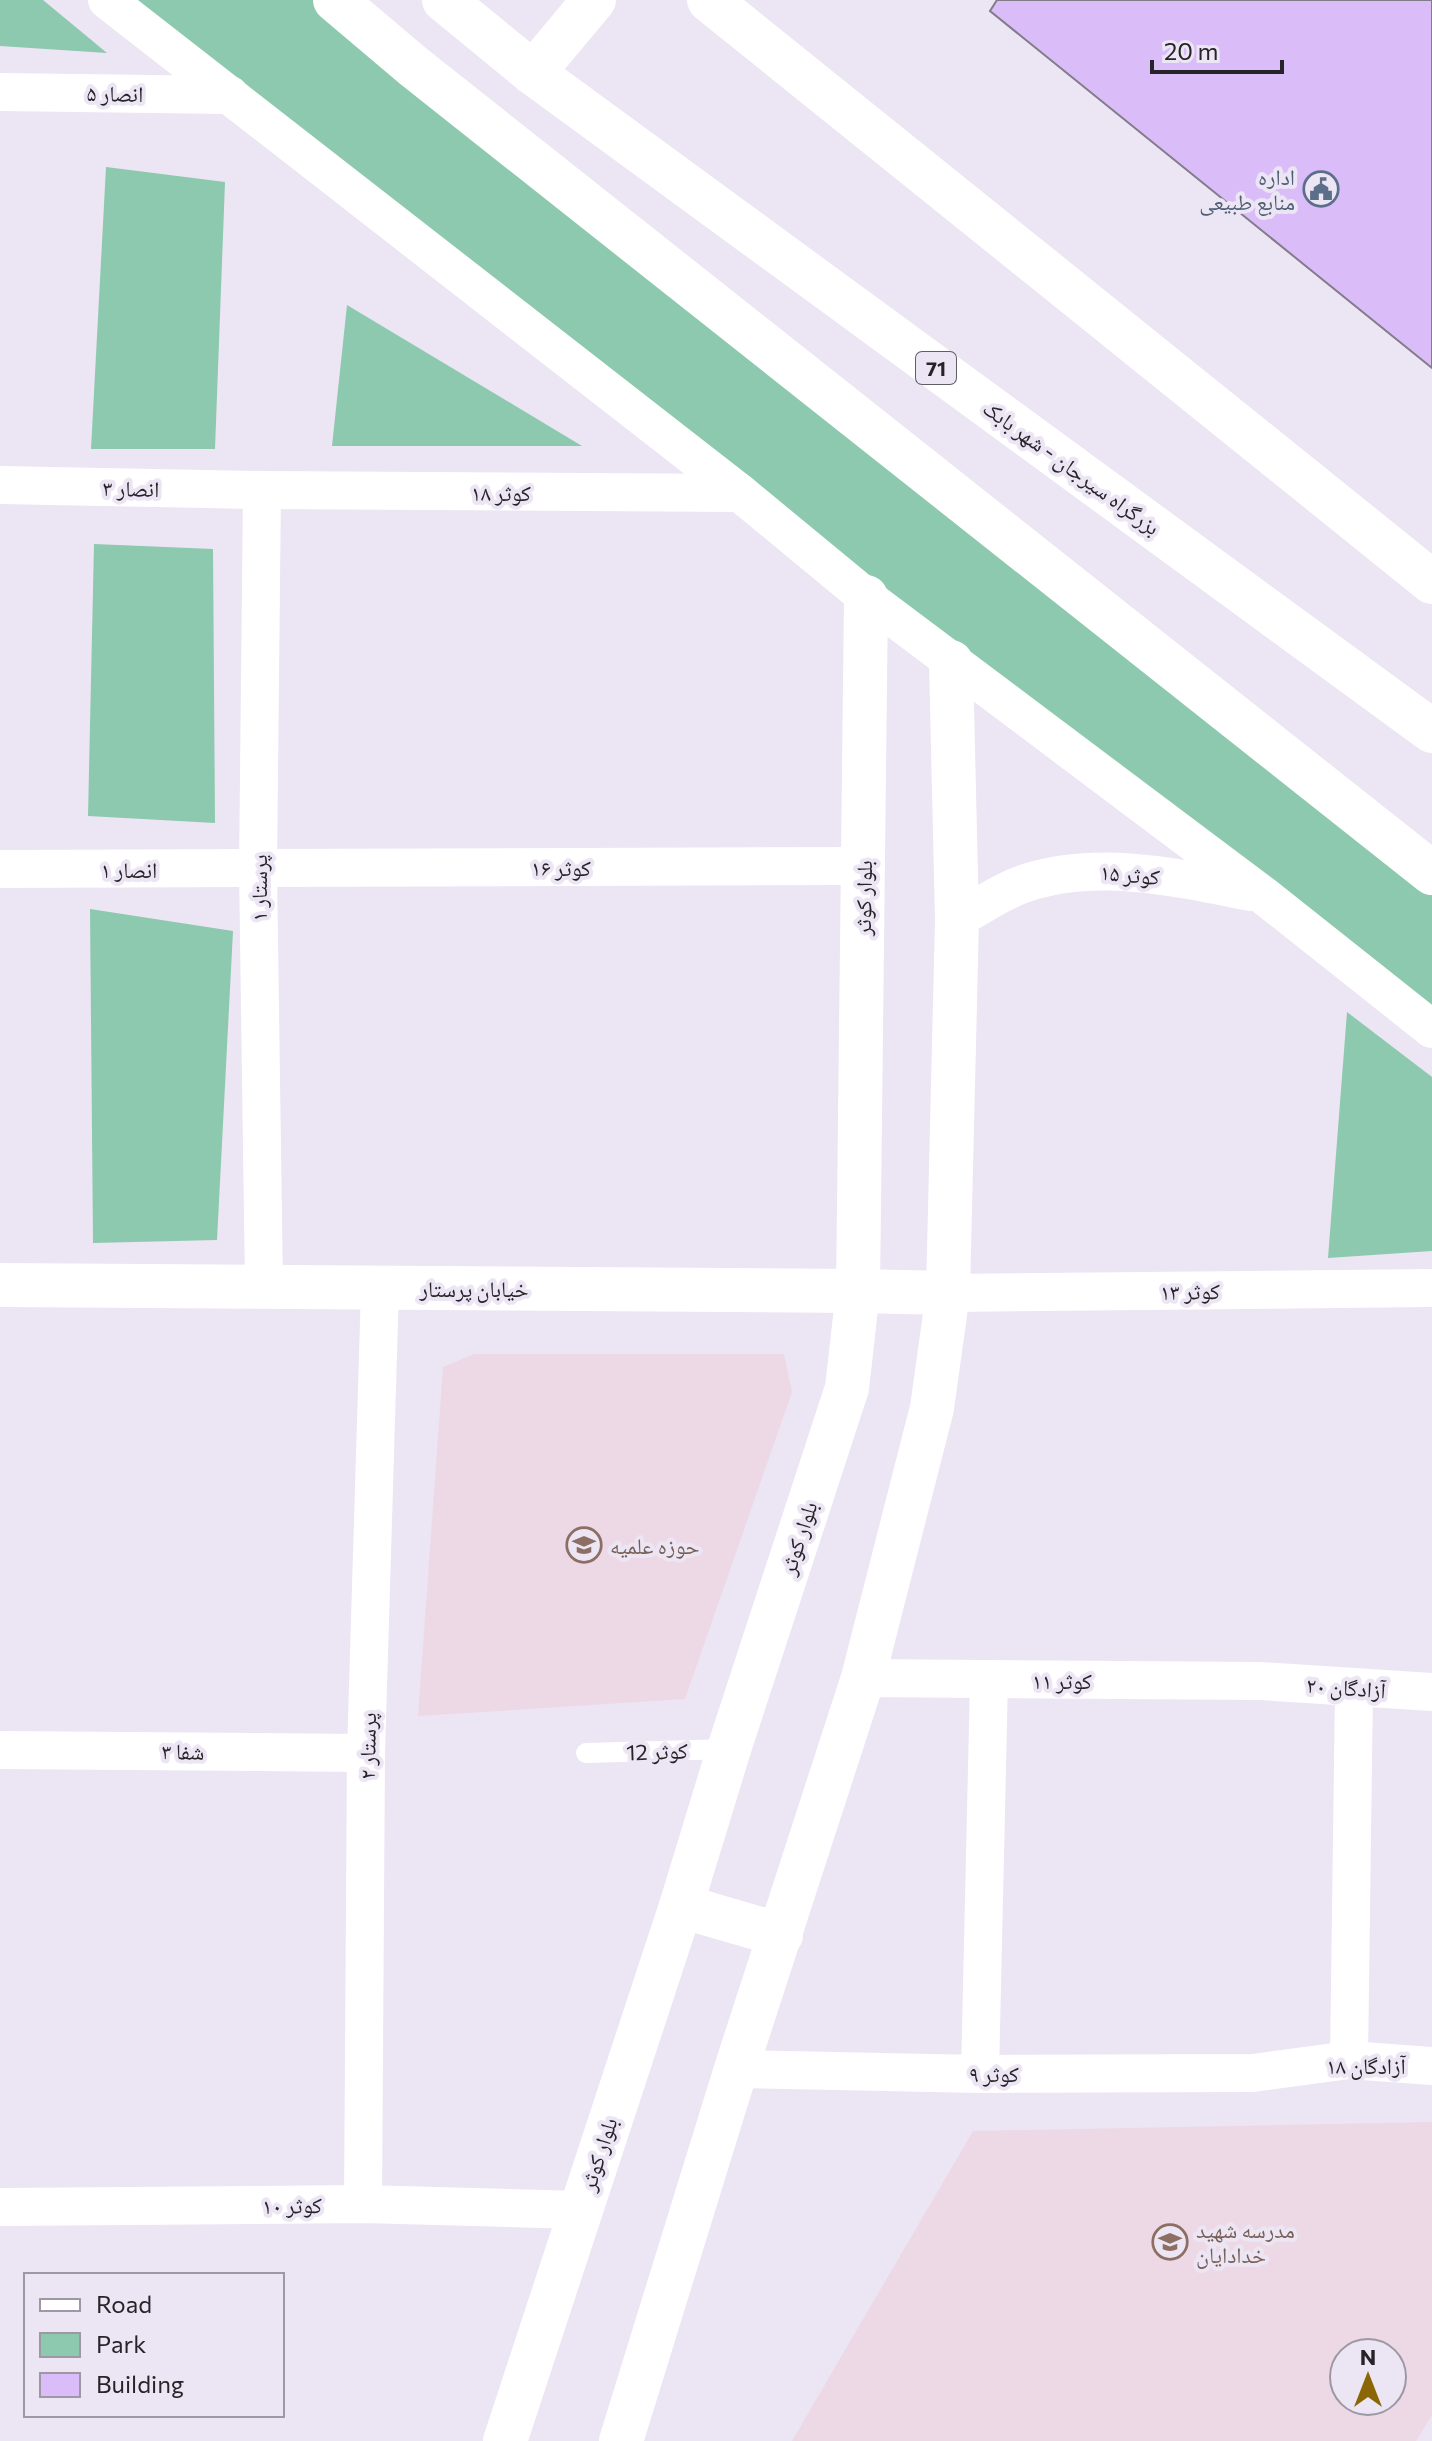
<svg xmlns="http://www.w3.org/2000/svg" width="1432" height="2441" font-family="Commissioner,'Noto Naskh Arabic',sans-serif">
	<rect width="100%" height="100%" fill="#ece5f4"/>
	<g fill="#edd8e6" fill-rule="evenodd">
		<polygon points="474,1354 784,1354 792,1392 685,1699 418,1716 443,1367"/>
		<path d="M1432,2122v293l-16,26h-624l181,-310zM1344,2353h48v48h-48z"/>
	</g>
	<g fill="#8dc9ae">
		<polygon points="0,0 43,0 107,53 0,46"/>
		<polygon points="107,0 342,0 1432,880 1432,1035"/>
		<polygon points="106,167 225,182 215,449 91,449"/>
		<polygon points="347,305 582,446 332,446"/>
		<polygon points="94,544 213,549 215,823 88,816"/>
		<polygon points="90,909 233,931 217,1240 93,1243"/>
		<polygon points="1347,1012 1432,1077 1432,1251 1328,1258"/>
	</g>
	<polygon fill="#dabdf8" stroke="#827c89" stroke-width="2" points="997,0 1432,0 1432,368 990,11"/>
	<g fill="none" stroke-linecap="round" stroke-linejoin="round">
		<polyline stroke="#fff" stroke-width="20" points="586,1753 729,1749"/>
		<g stroke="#fff" stroke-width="38">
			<polyline points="107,0 740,493 866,597 1263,895 1432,1029"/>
			<polyline points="0,92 230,95"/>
			<polyline points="0,485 262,490 740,493"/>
			<polyline points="262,490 258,869 264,1286"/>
			<polyline points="0,869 864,866"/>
			<path d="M957,919c21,-11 43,-27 66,-35 73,-25 154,-7 227,8"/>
			<polyline points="948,1293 1432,1288"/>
			<polyline points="863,1678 1260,1681 1432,1692"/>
			<polyline points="0,1750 366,1753"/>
			<polyline points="1349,2060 1354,1689"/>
			<polyline points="736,2069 980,2074 1253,2073 1349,2060 1432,2066"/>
			<polyline points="980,2074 989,1680"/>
			<polyline points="363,2204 366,1753 380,1288"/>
			<polyline points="0,2207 363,2204 580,2210"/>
		</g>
		<g stroke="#fff" stroke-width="44">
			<polyline points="335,0 413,66 1432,873"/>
			<polyline points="0,1285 858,1291 948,1293"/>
			<polyline points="681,1906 781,1935"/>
			<polyline points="505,2441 681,1906 729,1749 847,1388 858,1291 866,597"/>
			<polyline points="621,2441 736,2069 863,1678 932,1408 948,1293 957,919 951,662"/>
		</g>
		<g stroke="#fff" stroke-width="44">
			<polyline points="444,0 533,73 1432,731"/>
			<polyline points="709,0 1432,582"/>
			<polyline points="533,73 594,0"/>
		</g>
	</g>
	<defs>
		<symbol id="civic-ring" viewBox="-11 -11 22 22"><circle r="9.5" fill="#ece5f4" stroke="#5c6f8a" stroke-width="1.5"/><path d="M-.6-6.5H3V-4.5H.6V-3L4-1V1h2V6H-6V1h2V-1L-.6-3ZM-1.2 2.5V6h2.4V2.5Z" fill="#5c6f8a"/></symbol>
		<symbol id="university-ring" viewBox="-11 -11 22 22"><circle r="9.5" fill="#ece5f4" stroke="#8d6e63" stroke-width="1.5"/><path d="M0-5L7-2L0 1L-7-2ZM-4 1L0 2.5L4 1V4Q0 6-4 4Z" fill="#8d6e63"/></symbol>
		<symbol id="school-ring" viewBox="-11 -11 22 22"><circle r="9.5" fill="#ece5f4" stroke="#8d6e63" stroke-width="1.5"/><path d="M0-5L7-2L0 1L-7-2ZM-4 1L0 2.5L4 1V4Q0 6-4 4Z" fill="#8d6e63"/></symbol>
	</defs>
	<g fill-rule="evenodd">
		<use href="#civic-ring" x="1301" y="169" width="40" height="40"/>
		<use href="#university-ring" x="564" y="1525" width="40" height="40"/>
		<use href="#school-ring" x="1150" y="2222" width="40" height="40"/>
	</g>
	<g text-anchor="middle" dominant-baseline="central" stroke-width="8" stroke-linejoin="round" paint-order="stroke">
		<rect fill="#ece5f4" stroke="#615e66" stroke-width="2" x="916" y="352" width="40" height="32" rx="6"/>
		<g font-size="20" font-weight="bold" fill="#262429">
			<text x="936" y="368">71</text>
		</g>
		<g font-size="22" fill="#262429" stroke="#ece5f4">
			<text transform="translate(115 93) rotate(1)">انصار ۵</text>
			<text transform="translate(1072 467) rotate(36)">بزرگراه سیرجان - شهر بابک</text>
			<text transform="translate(131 488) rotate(1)">انصار ۳</text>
			<text x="501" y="492">کوثر ۱۸</text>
			<text x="561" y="867">کوثر ۱۶</text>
			<text x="129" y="869">انصار ۱</text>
			<text transform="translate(1130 874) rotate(5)">کوثر ۱۵</text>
			<text transform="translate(258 888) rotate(-90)">پرستار ۱</text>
			<text transform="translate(863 898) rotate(-89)">بلوار کوثر</text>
			<text x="474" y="1288">خیابان پرستار</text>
			<text transform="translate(1190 1291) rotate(-1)">کوثر ۱۳</text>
			<text transform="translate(798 1538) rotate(-72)">بلوار کوثر</text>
			<text x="1062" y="1680">کوثر ۱۱</text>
			<text transform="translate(1346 1687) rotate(4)">آزادگان ۲۰</text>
			<text transform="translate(367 1746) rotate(-89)">پرستار ۲</text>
			<text transform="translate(183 1751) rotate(1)">شفا ۳</text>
			<text transform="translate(657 1751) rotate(-2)">کوثر 12</text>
			<text x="1366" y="2065">آزادگان ۱۸</text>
			<text x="994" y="2073">کوثر ۹</text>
			<text transform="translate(598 2154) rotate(-72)">بلوار کوثر</text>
			<text transform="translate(292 2205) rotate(-1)">کوثر ۱۰</text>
		</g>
		<g font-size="22" fill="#4e5e75" stroke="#ece5f4" text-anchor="end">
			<text x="1295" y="176">اداره<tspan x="1295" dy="25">منابع طبیعی</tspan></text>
		</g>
		<g font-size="22" fill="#785e54" stroke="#ece5f4" text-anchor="start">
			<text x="610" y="1545">حوزه علمیه</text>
			<text x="1196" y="2229">مدرسه شهید<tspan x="1196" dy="25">خدادایان</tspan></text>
		</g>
	</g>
	<rect x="24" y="2273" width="260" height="144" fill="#ece5f4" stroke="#9d98a3" stroke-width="2"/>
	<rect x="40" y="2299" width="40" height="12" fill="#ffffff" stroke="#9d98a3" stroke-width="2"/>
	<text x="96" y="2313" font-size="24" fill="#262429">Road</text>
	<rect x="40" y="2333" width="40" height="24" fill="#8dc9ae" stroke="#9d98a3" stroke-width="2"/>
	<text x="96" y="2353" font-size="24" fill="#262429">Park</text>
	<rect x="40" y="2373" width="40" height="24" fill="#dabdf8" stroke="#9d98a3" stroke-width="2"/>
	<text x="96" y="2393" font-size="24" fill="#262429">Building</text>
	<g transform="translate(1368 2377)"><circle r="38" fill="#ece5f4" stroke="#9d98a3" stroke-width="2"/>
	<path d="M0-6L14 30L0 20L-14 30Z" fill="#8b6606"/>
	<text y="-12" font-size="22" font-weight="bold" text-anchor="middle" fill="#262429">N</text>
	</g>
	<path d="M1152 60v12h130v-12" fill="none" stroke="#262429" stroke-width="4"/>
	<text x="1164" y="60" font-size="24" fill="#262429" stroke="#ece5f4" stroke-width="6" paint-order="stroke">20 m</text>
</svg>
